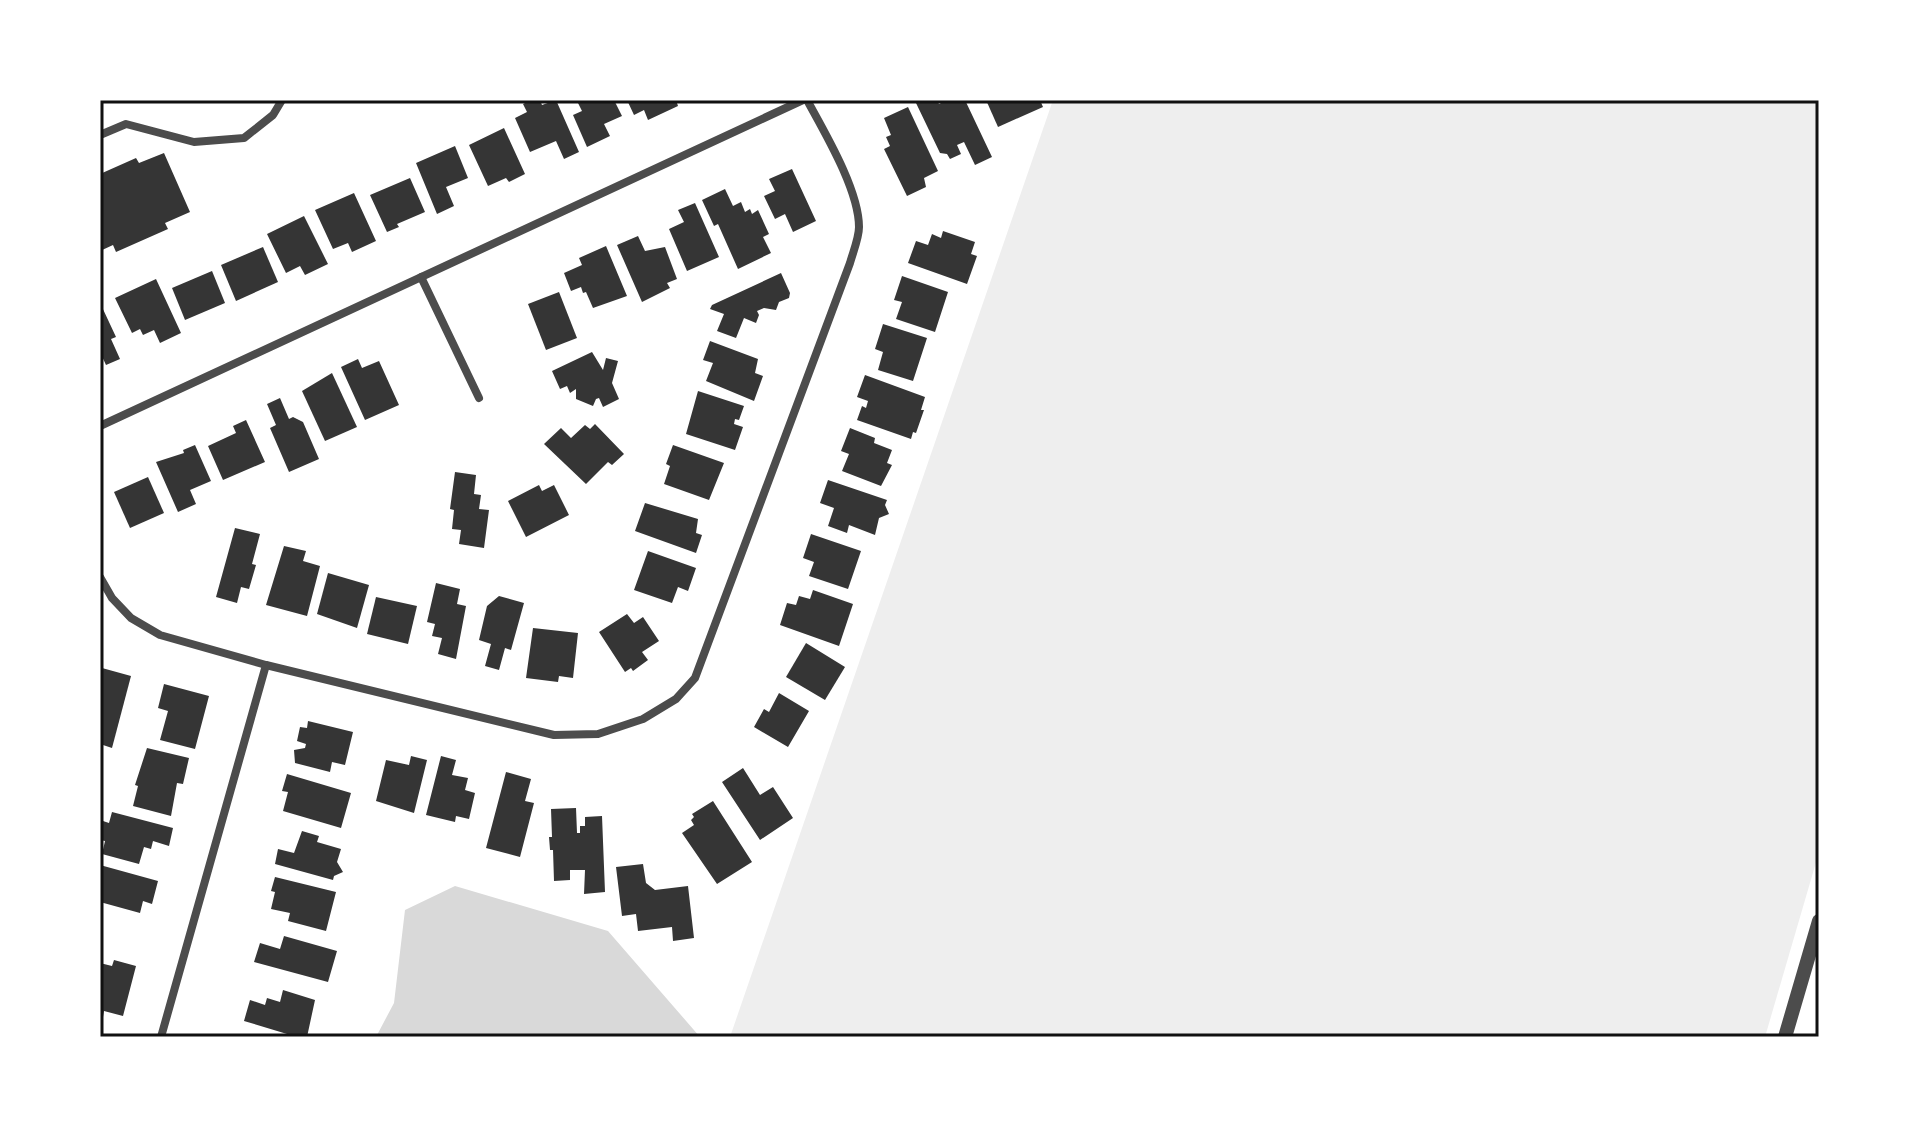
<svg xmlns="http://www.w3.org/2000/svg" width="1919" height="1137" font-family="Jost,sans-serif">
	<rect width="100%" height="100%" fill="#fff"/>
	<polygon fill="#eee" points="1053,100 1819,100 1819,852 1765,1037 730,1037"/>
	<polygon fill="#d9d9d9" points="455,886 608,931 700,1037 376,1037 394,1003 405,910"/>
	<g fill="#353535">
		<polygon points="531,100 540,100 542,105 556,100 579,152 564,159 556,141 530,152 515,118 527,112 523,104"/>
		<polygon points="584,100 614,100 622,116 604,124 610,136 587,147 573,115 582,111 578,103"/>
		<polygon points="627,100 676,100 678,106 648,120 644,110 634,115"/>
		<polygon points="922,100 937,100 939,104 947,100 965,100 992,157 975,165 964,142 957,145 961,154 950,159 947,154 940,153 916,103"/>
		<polygon points="986,100 1040,100 1043,107 998,127"/>
		<polygon points="908,107 938,171 924,178 926,187 907,196 884,149 890,146 886,137 891,135 884,118"/>
		<polygon points="504,128 525,174 509,182 506,178 488,186 469,145"/>
		<polygon points="455,146 468,178 446,187 454,206 437,214 416,163"/>
		<polygon points="164,153 190,212 165,223 168,229 116,252 113,245 100,251 100,174 136,158 139,163"/>
		<polygon points="792,169 816,221 793,232 785,214 775,219 764,196 775,191 769,179"/>
		<polygon points="410,178 425,212 397,224 399,227 387,232 370,195"/>
		<polygon points="725,189 733,206 741,202 745,212 750,209 752,214 758,210 769,234 763,237 771,253 738,269 718,224 714,226 702,200"/>
		<polygon points="354,193 376,241 352,252 348,243 333,249 315,210"/>
		<polygon points="695,203 719,257 687,271 669,229 684,222 678,210"/>
		<polygon points="304,216 328,264 305,275 300,266 286,273 267,234"/>
		<polygon points="943,231 975,242 971,254 977,256 967,284 908,263 916,241 928,245 932,234 941,238"/>
		<polygon points="638,236 645,251 665,247 677,279 667,283 670,288 642,302 617,245"/>
		<polygon points="606,246 627,296 593,308 586,292 583,293 581,287 571,291 564,273 582,265 579,258"/>
		<polygon points="263,247 278,282 236,301 221,265"/>
		<polygon points="212,271 225,303 185,320 172,288"/>
		<polygon points="781,273 790,293 789,298 779,302 776,310 764,308 757,311 759,315 756,323 744,318 736,338 717,331 724,314 710,309 712,305"/>
		<polygon points="902,276 948,292 935,332 896,319 902,302 894,300"/>
		<polygon points="156,279 181,333 160,343 154,330 143,335 140,329 132,333 115,298"/>
		<polygon points="559,292 577,338 546,350 528,304"/>
		<polygon points="102,307 116,337 111,339 120,359 106,365 100,352 100,308"/>
		<polygon points="883,324 927,338 913,381 878,370 883,352 875,349"/>
		<polygon points="710,341 758,359 755,373 763,376 754,401 706,381 713,363 703,360"/>
		<polygon points="592,352 603,370 606,358 618,361 612,383 619,399 603,407 599,398 596,399 593,406 576,399 576,389 570,393 567,386 560,389 552,371"/>
		<polygon points="358,359 362,368 379,361 399,405 365,420 341,367"/>
		<polygon points="332,373 357,427 325,441 302,391"/>
		<polygon points="865,375 925,397 921,410 924,410 916,433 913,432 911,439 857,420 862,406 866,408 868,401 857,397"/>
		<polygon points="698,391 744,406 739,420 735,419 734,424 743,427 735,450 686,434"/>
		<polygon points="280,398 289,419 293,417 303,422 319,459 289,472 270,428 276,425 267,404"/>
		<polygon points="246,420 265,462 223,480 208,446 236,433 233,426"/>
		<polygon points="595,424 624,454 612,465 608,462 586,484 544,444 561,428 571,438 585,425 590,429"/>
		<polygon points="850,428 875,438 874,443 892,450 887,463 892,465 881,486 842,471 849,454 841,451"/>
		<polygon points="195,445 211,481 190,490 196,504 178,512 156,462 184,453 183,450"/>
		<polygon points="673,445 724,463 709,500 664,484 670,466 666,464"/>
		<polygon points="455,472 476,475 474,494 481,495 479,509 489,510 484,548 459,544 461,530 452,529 454,510 450,509"/>
		<polygon points="148,477 164,513 130,528 114,492"/>
		<polygon points="828,480 887,500 885,505 889,514 879,518 875,535 849,525 847,533 828,526 834,508 820,503"/>
		<polygon points="539,485 542,491 554,485 569,515 526,537 508,501"/>
		<polygon points="645,503 698,519 696,533 702,535 696,553 635,531"/>
		<polygon points="235,528 260,534 252,564 256,565 249,589 241,587 237,603 216,597"/>
		<polygon points="811,534 861,551 848,589 809,576 814,562 803,558"/>
		<polygon points="284,546 306,551 303,561 320,566 307,616 266,605"/>
		<polygon points="648,551 696,568 688,591 678,587 672,603 634,590"/>
		<polygon points="328,573 369,585 357,628 317,614"/>
		<polygon points="436,583 460,589 457,604 466,606 456,659 438,654 442,638 432,636 435,624 427,622"/>
		<polygon points="813,590 853,604 839,646 780,625 787,603 796,605 799,596 810,599"/>
		<polygon points="499,596 524,603 511,650 505,648 499,670 485,666 491,644 479,640 487,606"/>
		<polygon points="376,597 417,606 408,644 367,634"/>
		<polygon points="627,614 634,623 643,617 659,641 642,652 648,660 633,671 631,668 625,672 599,632"/>
		<polygon points="533,628 578,633 573,678 559,676 558,682 526,678"/>
		<polygon points="806,643 845,667 825,700 786,677"/>
		<polygon points="102,668 131,676 112,748 100,744"/>
		<polygon points="164,684 209,696 195,749 160,740 168,711 158,708"/>
		<polygon points="779,693 809,711 788,747 754,727 764,709 769,712"/>
		<polygon points="308,721 353,732 345,765 332,762 330,772 295,763 294,750 305,748 306,744 297,741 300,727 307,728"/>
		<polygon points="147,748 189,758 183,784 177,783 171,816 133,806 138,786 135,785"/>
		<polygon points="411,756 427,760 414,813 376,801 386,760 409,765"/>
		<polygon points="441,756 456,760 452,775 468,778 465,790 475,793 469,819 456,816 455,822 426,815"/>
		<polygon points="743,768 760,795 773,787 793,818 760,840 722,782"/>
		<polygon points="506,772 531,779 525,801 534,803 520,857 486,848"/>
		<polygon points="287,774 351,793 341,828 283,811 288,792 282,791"/>
		<polygon points="713,801 752,862 717,884 682,833 694,825 691,820 694,817 692,814"/>
		<polygon points="576,808 577,833 580,833 580,826 585,826 585,817 602,816 605,892 584,894 585,870 570,870 570,880 554,881 553,850 550,850 549,837 552,837 551,809"/>
		<polygon points="112,812 173,828 169,846 153,841 151,849 144,847 139,864 102,854 105,841 100,840 100,820 109,823"/>
		<polygon points="302,831 319,836 317,842 341,849 337,862 343,872 334,876 333,880 275,864 278,849 294,853"/>
		<polygon points="643,864 646,883 655,890 688,886 694,938 673,941 672,927 638,931 636,914 622,916 616,867"/>
		<polygon points="100,865 158,881 152,904 143,901 140,913 100,902"/>
		<polygon points="275,877 336,892 326,931 288,921 290,913 271,909 275,892 271,891"/>
		<polygon points="284,936 337,951 328,982 254,962 260,943 280,949"/>
		<polygon points="114,960 136,966 123,1016 104,1011 103,1017 100,1017 100,963 112,966"/>
		<polygon points="283,990 315,1000 307,1037 297,1037 244,1021 250,1000 265,1005 267,998 280,1002"/>
	</g>
	<g fill="none" stroke-linecap="round" stroke-linejoin="round">
		<g stroke="#4c4c4c" stroke-width="8">
			<polyline points="100,135 126,124 194,142 244,138 273,115 282,100"/>
			<polyline points="421,277 479,398"/>
			<polyline points="100,426 803,100"/>
			<path d="M100,577l12,21 19,20 29,17 106,30 288,70 44,-1 45,-15 33,-20 19,-21 155,-415c3,-11 9,-25 9,-36 0,-37 -34,-94 -52,-127"/>
			<polyline points="161,1037 266,665"/>
		</g>
		<polyline stroke="#4c4c4c" stroke-width="14" points="1785,1037 1819,921"/>
	</g>
	<rect width="1919" height="1137" fill="none" stroke="#ffffff" stroke-width="204"/>
	<rect x="102" y="102" width="1715" height="933" fill="none" stroke="#111" stroke-width="3"/>
</svg>
